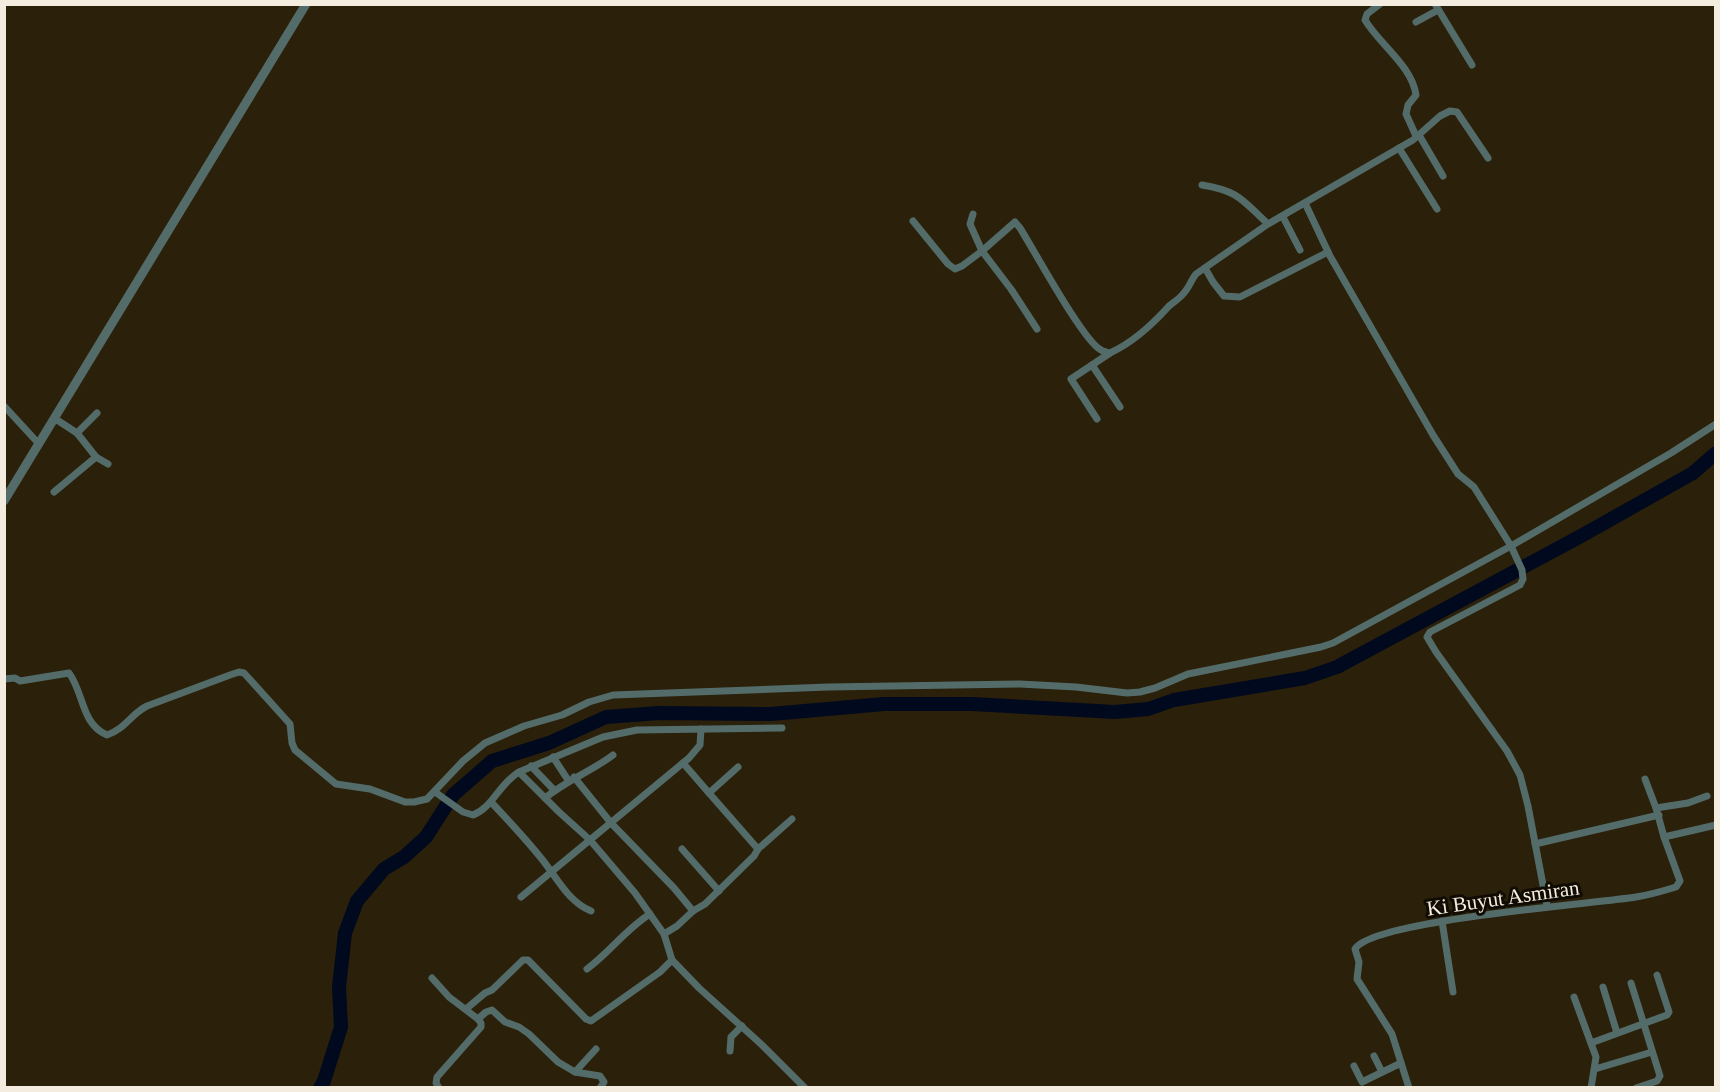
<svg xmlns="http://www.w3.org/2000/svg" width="1720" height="1092" font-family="'Times New Roman',serif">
	<rect width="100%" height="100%" fill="#2b2009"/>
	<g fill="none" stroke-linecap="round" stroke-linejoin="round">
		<polyline stroke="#00091e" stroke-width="14" points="320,1088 324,1081 341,1027 339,987 345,933 357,901 384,869 404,857 426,837 453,795 492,761 549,743 606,717 659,713 771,714 884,704 972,704 1115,712 1148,709 1174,700 1305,678 1337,667 1581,536 1693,473 1716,453"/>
		<g stroke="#536c6a" stroke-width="7">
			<path d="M1380,4l-13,10 -2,6c15,25 47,46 51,75l-8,10 -2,9 10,22"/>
			<polyline points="1435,4 1472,65"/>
			<polyline points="1416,22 1438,10"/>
			<polyline points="1419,135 1443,176"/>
			<polyline points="1399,148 1437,209"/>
			<path d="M1202,185c37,6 40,15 66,39"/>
			<polyline points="1305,203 1330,256 1433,435 1458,474 1474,487 1511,546 1522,570 1523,579 1520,585 1430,632 1427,637 1436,652 1507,751 1520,775 1528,806 1547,906"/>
			<polyline points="1283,217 1300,250"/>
			<polyline points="913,221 948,264 955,269 962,266 982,251 970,224 973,214"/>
			<polyline points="1205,268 1213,282 1224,296 1240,297 1328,252"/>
			<path d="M1037,329l-26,-40 -29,-38 33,-29 5,6c14,22 63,113 81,122 1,1 8,3 9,3 24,-11 42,-28 59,-47 5,-4 11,-8 14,-12 6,-6 8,-14 13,-20l72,-50 145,-84 27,-24 10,-5 7,1 31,46"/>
			<polyline points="1092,365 1120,407"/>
			<polyline points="5,407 39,444"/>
			<polyline points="54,418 77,433 97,413"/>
			<polyline points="1097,419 1071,379 1110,353"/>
			<polyline points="77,433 96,457 108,464"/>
			<polyline points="54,492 96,457"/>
			<path d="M4,679l11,-1 5,3 49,-8c15,20 12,51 38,62 17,-5 25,-22 40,-29l83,-31 9,-3 5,1 46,51 2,19 3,7 41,34 34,5 35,13h9l13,-3 36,-38 22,-18 39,-17 38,-11 27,-13 24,-7 215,-8 192,-3 56,3 51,6 13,-1 15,-4 33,-14 133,-27 12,-4 178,-97 160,-93 45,-29"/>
			<polyline points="553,757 568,780"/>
			<polyline points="683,763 709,793"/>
			<polyline points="531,766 554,790"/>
			<polyline points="738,767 709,793 758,849"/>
			<polyline points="519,772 603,737 637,730 782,728"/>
			<polyline points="574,777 611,823 674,888 693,911"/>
			<polyline points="1645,779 1656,808"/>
			<path d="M435,792l28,20 10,3c20,-8 26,-31 46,-43l40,40 31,28 45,53 29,41 8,26 27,28 63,57 43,43"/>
			<path d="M545,798c22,-18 47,-27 68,-43"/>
			<path d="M491,802c17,18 34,36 50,56 15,18 27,44 50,53"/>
			<polyline points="1664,837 1716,825"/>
			<polyline points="1535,844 1659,815"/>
			<polyline points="682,849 719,891"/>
			<polyline points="521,897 689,758 700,745 701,729"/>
			<polyline points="1442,921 1453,992"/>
			<polyline points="664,934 677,926 693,911 705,904 754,856 758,849 792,819"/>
			<path d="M587,969c23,-17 39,-40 63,-55"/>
			<polyline points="432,978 449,997 478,1019 486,1012 492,1010 505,1022 519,1027 529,1034 558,1062 575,1072 600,1076 604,1082 600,1088"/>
			<polyline points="1631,983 1660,1076 1657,1081 1636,1088"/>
			<polyline points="1603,987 1617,1033"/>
			<polyline points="1574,997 1596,1057 1591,1088"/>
			<polyline points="466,1009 485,993 492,990 523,960 528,960 586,1019 591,1021 660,972 672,960"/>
			<polyline points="1591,1043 1667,1015 1669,1012 1657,975"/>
			<polyline points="730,1051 731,1037 742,1026"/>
			<polyline points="1374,1056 1382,1072"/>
			<polyline points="1354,1066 1362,1082 1401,1063"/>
			<polyline points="1595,1069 1652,1052"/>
			<polyline points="575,1072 596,1049"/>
			<polyline points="439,1088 436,1083 437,1077 481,1027 481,1023 478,1019"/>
			<path d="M1409,1088l-17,-54 -35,-55 2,-17 -4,-13c17,-29 238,-45 281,-52 13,-2 27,-6 40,-10l4,-6 -16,-44 -8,-29 32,-5 19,-7"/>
		</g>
		<polyline stroke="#536c6a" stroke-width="9" points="4,501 306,4"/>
	</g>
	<g text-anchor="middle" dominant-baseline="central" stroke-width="6" stroke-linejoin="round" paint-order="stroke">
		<g font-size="21" fill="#f4eddf" stroke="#100b03">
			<text transform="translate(1503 898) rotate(-8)">Ki Buyut Asmiran</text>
		</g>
	</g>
	<rect width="1720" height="1092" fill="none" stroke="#f4eddf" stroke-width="12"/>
</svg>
